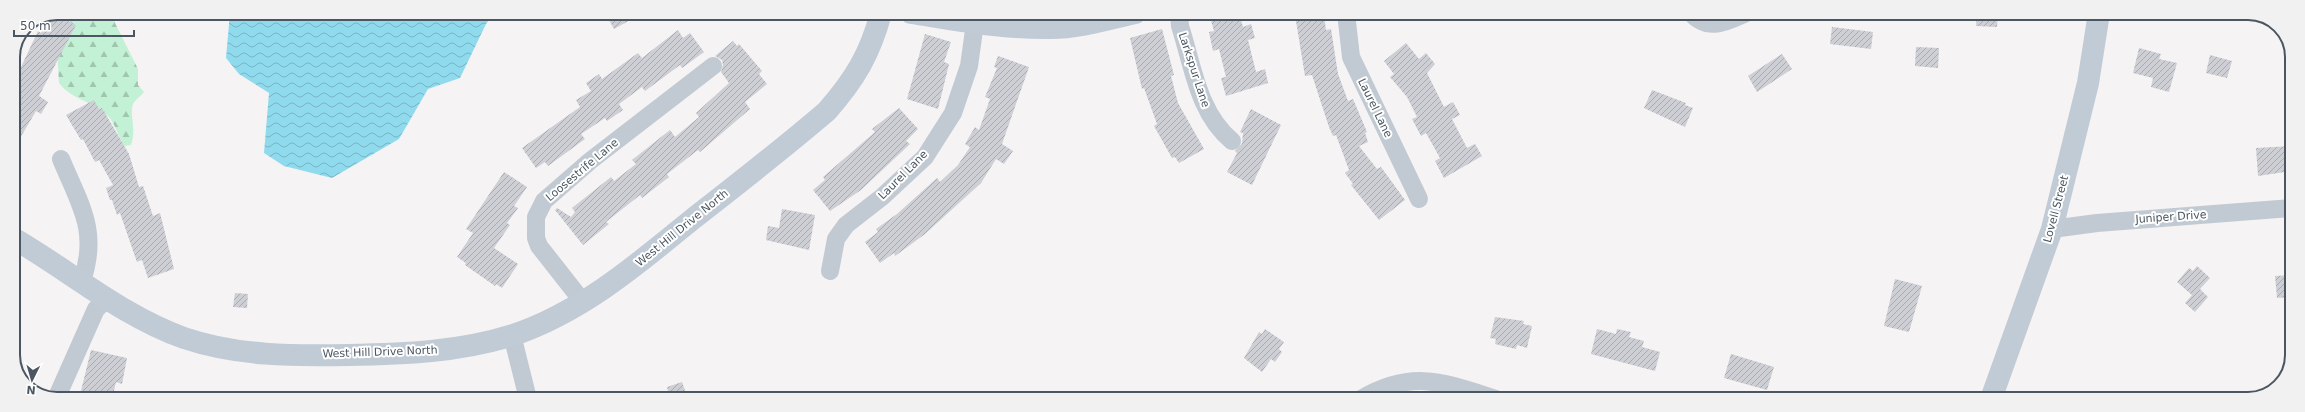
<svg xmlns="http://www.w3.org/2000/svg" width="2305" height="412" font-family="'DejaVu Sans',sans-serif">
	<defs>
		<pattern id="forest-firs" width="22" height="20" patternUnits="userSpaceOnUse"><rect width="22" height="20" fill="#c3f1d5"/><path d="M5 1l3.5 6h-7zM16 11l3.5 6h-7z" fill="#a0c6b0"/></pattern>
		<pattern id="water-waves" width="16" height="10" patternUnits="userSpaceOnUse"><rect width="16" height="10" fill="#90daee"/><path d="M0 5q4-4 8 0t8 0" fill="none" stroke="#78b4c4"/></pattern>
		<pattern id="building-hatch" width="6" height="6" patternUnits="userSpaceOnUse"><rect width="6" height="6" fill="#cdcfd5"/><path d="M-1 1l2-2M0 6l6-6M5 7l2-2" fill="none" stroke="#a8abb0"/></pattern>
	</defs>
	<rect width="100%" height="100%" fill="#f5f3f3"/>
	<path fill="url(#forest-firs)" d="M110,13l28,56v16l6,7c-3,4 -9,8 -11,12 -4,11 4,25 -2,41l-7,1c-5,-9 -10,-24 -16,-30 -15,-15 -36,-16 -49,-33l-4,-69z"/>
	<polygon fill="url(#water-waves)" points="230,13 494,13 486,24 460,78 428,89 399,139 332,178 284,166 264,153 269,93 239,74 226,58"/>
	<g fill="url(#building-hatch)">
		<polygon points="605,13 643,13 614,29"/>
		<polygon points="1223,13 1239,13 1243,27 1251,24 1255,38 1248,40 1256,72 1265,69 1268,83 1226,96 1221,78 1226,77 1219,49 1213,51 1209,32 1214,31 1210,17"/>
		<polygon points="1977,13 1998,13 1997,27 1976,26"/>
		<polygon points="54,14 76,25 39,96 48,102 41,114 36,111 13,150 13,84 38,31 41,33 49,16"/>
		<polygon points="1324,16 1326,30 1331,29 1338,74 1348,101 1353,99 1367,132 1365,133 1368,142 1359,146 1377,169 1381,167 1405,200 1379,220 1351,185 1353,184 1345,173 1349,170 1336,135 1333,136 1329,127 1312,75 1305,76 1296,21"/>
		<polygon points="1832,27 1873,32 1871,49 1830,44"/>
		<polygon points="1162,29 1174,75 1171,76 1178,103 1204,149 1179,163 1175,157 1172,158 1154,126 1157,124 1144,88 1142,89 1130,38"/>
		<polygon points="678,30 683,38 690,33 704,52 682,68 680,65 645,91 642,87 619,104 623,110 607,121 605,118 581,134 585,139 548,166 545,162 536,168 522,148 580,107 576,100 591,91 586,83 599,74 602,79 638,53 642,58"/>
		<polygon points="925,34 951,42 944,62 949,64 938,109 907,99"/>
		<polygon points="733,41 737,46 739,44 762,71 759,74 767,84 745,102 750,109 700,152 698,150 667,174 669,177 642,198 640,195 606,222 609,224 583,245 555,210 557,208 571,217 575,212 572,208 611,177 614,181 636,164 632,160 670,130 675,137 699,117 696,113 729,83 721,72 723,65 722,60 715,56"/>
		<polygon points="1406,43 1419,59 1426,53 1435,64 1427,73 1444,107 1453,102 1460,115 1452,119 1467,148 1475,144 1482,156 1444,178 1435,161 1440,158 1426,133 1421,136 1412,119 1417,117 1407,97 1390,77 1394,74 1384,61"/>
		<polygon points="1916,47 1939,48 1938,68 1915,66"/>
		<polygon points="2139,48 2161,54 2159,59 2177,63 2169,92 2151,87 2153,78 2133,73"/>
		<polygon points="1782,54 1792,69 1757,92 1748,76"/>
		<polygon points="2210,55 2232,61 2227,78 2206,73"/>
		<polygon points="998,56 1029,67 1002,144 1013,151 1004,164 996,159 981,183 925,234 895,256 894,253 880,263 865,242 878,232 876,229 897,214 937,178 940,182 958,165 970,147 965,144 975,127 979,130 990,99 985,97 997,68 994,67"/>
		<polygon points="1652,90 1686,103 1685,105 1693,108 1685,127 1644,108"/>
		<polygon points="94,100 99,109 102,108 129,154 139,187 143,186 153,216 160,213 174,269 148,278 142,260 137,262 120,213 117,215 112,200 110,200 106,188 113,185 99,160 95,162 83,139 81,140 66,115"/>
		<polygon points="899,108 918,129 906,141 910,144 861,190 830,211 813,190 825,180 823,177 875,132 872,129"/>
		<polygon points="1251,109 1281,125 1252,185 1227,172 1237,153 1235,151 1242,144 1243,133 1240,132"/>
		<polygon points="2292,146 2292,171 2258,176 2256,148"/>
		<polygon points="504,172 527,187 514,206 518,208 507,223 510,225 494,248 518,264 502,288 496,284 495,286 465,265 466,263 457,257 473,233 466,229"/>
		<polygon points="782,209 815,215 809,250 766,240 768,226 779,228"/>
		<polygon points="2197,266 2210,278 2200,289 2208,297 2195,312 2185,303 2192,295 2177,282 2189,268 2193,271"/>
		<polygon points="2292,275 2292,297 2277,298 2275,276"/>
		<polygon points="1895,279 1922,286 1909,332 1884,326"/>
		<polygon points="235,293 248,294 247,308 233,307"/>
		<polygon points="1495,317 1524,321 1523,324 1532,326 1527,348 1517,345 1516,349 1495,344 1496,339 1490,338"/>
		<polygon points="1265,329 1284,342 1279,349 1282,352 1275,362 1271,359 1262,372 1244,358 1259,332 1262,334"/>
		<polygon points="1597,329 1616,334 1617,329 1631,332 1629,337 1644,341 1642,347 1660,352 1655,371 1591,354"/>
		<polygon points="91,350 127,358 122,384 116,382 112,399 79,399"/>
		<polygon points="1731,354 1774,367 1767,390 1724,378"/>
		<polygon points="682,382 688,399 670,399 667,387"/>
	</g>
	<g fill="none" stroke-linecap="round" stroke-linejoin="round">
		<g stroke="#c1cad2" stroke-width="18">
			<path d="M1179,13l1,13c13,40 18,87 52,115"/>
			<polyline points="1346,13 1351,57 1419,199"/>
			<path d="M1691,13c17,19 35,9 55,0"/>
			<path d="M61,159c19,46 38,71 21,122"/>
			<polyline points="2052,229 2097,223 2292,208"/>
			<polyline points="830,271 836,239 846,225 882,197 925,157 953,113 969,66 975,23"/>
			<polyline points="583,302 539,246 536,238 536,217 544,201 590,161 713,66"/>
			<polyline points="512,335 528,399"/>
			<polyline points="56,399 96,309 107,299"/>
			<path d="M1361,399c51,-30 82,-17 135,0"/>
		</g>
		<g stroke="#c1cbd6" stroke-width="22">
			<path d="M911,13c46,7 93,16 140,15 28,0 57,-9 84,-15"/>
			<path d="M13,238c57,33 109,78 171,100 53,18 109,18 164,17 56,-1 111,-3 165,-20 69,-23 126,-72 181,-117 45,-35 90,-70 133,-107 28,-32 43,-57 54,-98"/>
			<polyline points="1991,399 2052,229 2088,83 2099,13"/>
		</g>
	</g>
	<g text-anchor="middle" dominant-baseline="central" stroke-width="4" stroke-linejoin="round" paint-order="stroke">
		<g font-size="11" fill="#4a5661" stroke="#fff">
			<text transform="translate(1194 70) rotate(72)">Larkspur Lane</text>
			<text transform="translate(1375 108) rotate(64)">Laurel Lane</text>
			<text transform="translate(582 170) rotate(-40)">Loosestrife Lane</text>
			<text transform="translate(903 175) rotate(-45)">Laurel Lane</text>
			<text transform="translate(2056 209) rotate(-75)">Lovell Street</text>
			<text transform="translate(2171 217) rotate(-4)">Juniper Drive</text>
			<text transform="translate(682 228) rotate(-39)">West Hill Drive North</text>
			<text transform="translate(380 352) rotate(-2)">West Hill Drive North</text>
		</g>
	</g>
	<path d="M0 0H2305V412H0ZM57 20H2248A37 37 0 0 1 2285 57V355A37 37 0 0 1 2248 392H57A37 37 0 0 1 20 355V57A37 37 0 0 1 57 20Z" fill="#f1f1f2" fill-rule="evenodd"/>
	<path fill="none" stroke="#4a5661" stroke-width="2" d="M57 20H2248A37 37 0 0 1 2285 57V355A37 37 0 0 1 2248 392H57A37 37 0 0 1 20 355V57A37 37 0 0 1 57 20Z"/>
	<g transform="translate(32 380) rotate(185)" stroke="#ffffff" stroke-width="3" paint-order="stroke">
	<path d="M0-3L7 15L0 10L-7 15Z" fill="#4a5661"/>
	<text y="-6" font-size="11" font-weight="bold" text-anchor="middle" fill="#4a5661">N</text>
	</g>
	<path d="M14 30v6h120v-6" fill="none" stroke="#4a5661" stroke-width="2"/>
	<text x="20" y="30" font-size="12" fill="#4a5661" stroke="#ffffff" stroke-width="3" paint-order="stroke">50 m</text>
</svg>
